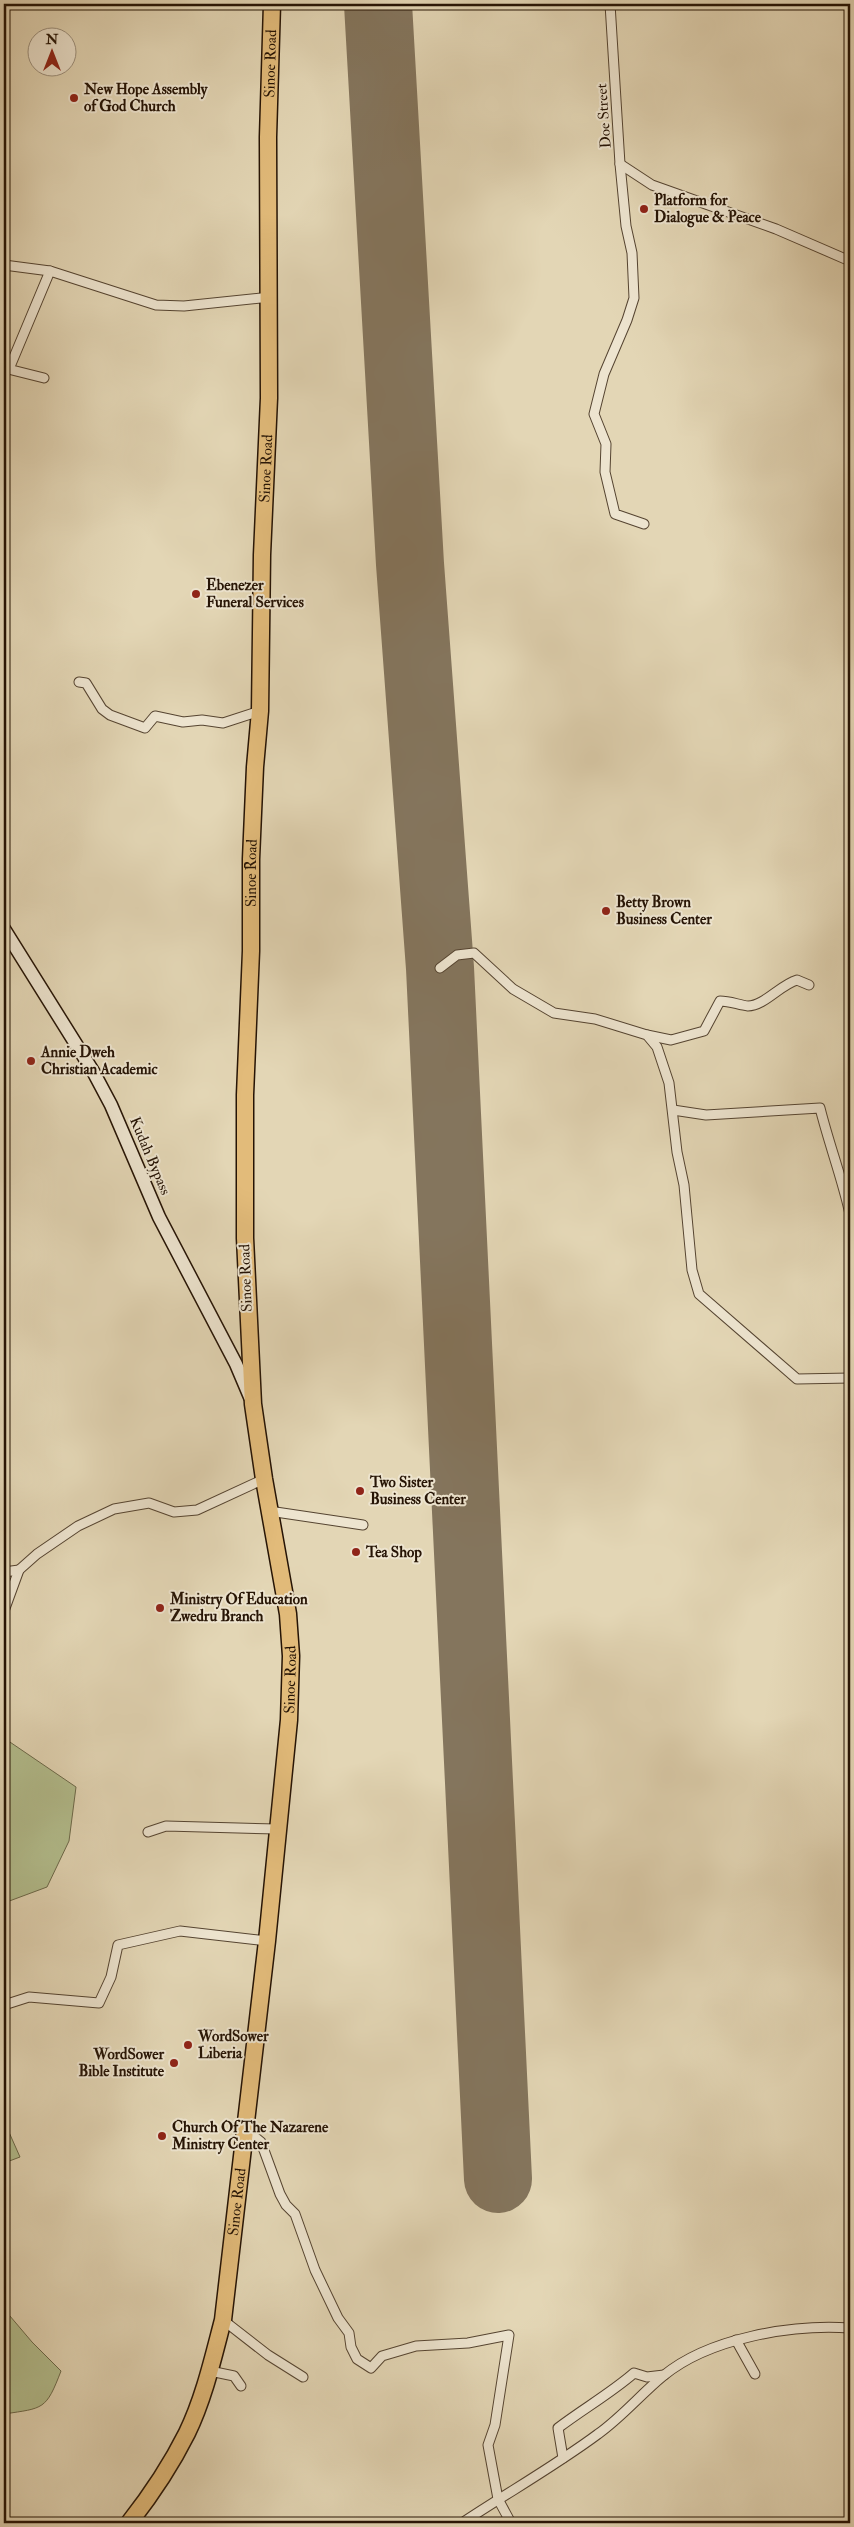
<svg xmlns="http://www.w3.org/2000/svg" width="854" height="2527" font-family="'IM FELL Double Pica',serif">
	<rect width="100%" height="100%" fill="#e3d6b5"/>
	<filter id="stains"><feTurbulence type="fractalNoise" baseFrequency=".004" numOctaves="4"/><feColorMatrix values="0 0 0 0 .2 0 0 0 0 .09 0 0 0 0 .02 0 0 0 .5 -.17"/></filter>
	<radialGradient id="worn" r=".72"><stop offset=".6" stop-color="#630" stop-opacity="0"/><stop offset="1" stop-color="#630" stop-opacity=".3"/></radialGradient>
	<g fill="#b3be8e" stroke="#6c694a">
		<polygon points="4,1738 76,1787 69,1841 47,1887 4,1903"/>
		<polygon points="4,2121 20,2157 4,2163"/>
		<path d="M4,2309l28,33 29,29c-15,39 -17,37 -57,43z"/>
	</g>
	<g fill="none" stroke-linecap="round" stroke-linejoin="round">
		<polyline stroke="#84755d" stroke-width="68" points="378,4 410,564 440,968 498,2179"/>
		<defs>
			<g id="street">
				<polyline points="610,4 620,164 626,226 632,253 634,298 627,320 604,374 594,414 606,444 605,472 615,514 644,524"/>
				<polyline points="620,164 652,185 776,229 850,261"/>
				<polyline points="4,265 50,271 156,305 184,306 270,297"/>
				<polyline points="4,368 44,378"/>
				<polyline points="9,369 50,271"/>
				<polyline points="79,682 86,683 102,709 110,715 145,728 155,716 183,722 202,720 223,723 260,711"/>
				<polyline points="440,968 457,955 474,953 513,989 554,1013 595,1019 647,1035 657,1047 669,1083 677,1152 684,1185 692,1270 699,1294 797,1379 850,1378"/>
				<path d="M647,1035l24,5 33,-9 16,-30c10,0 19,4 28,5 16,0 32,-21 49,-26l12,5"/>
				<path d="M673,1110l33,5 114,-7c9,36 22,70 30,106"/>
				<polyline points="269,1511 363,1525"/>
				<polyline points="4,1572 19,1570"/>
				<polyline points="4,1611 19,1570 37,1554 78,1526 114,1509 149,1503 174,1512 197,1510 264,1479"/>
				<polyline points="148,1832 166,1826 277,1829"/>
				<polyline points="4,2005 29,1997 99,2003 111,1977 118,1945 180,1931 267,1941"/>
				<polyline points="245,2129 261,2142 280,2194 286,2205 295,2214 315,2270 338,2318 349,2333 351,2347 357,2359 371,2368 382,2356 416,2346 468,2343 509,2335 495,2425 488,2445 498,2499 511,2523"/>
				<polyline points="223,2320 268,2355 303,2377"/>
				<polyline points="736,2340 755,2374"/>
				<polyline points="210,2371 234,2376 241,2386"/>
				<path d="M563,2458l-5,-30c25,-19 53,-35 76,-55l13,4 17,-2"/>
				<path d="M462,2523c45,-30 93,-57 136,-89 24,-17 43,-40 65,-58 46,-38 129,-52 187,-48"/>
			</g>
			<polyline id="secondary" points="4,929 94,1073 111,1105 159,1217 236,1364 250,1397"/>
			<g id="highway">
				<path id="s1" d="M129,2523c22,-28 42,-58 58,-90 17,-35 26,-75 36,-113l44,-379 22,-221 2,-64 -3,-42 -24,-135 -11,-75 -8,-166v-143l6,-144v-92l4,-92 5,-56 2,-156 7,-157 -1,-261 4,-133"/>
			</g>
		</defs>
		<use href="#street" stroke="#554431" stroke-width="11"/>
		<use href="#secondary" stroke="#261405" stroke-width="15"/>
		<use href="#highway" stroke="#261405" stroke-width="19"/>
		<use href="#street" stroke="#ede4cf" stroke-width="9"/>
		<use href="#secondary" stroke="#ede4cf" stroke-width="12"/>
		<use href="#highway" stroke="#e2bb7a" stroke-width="16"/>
	</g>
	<g fill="#8f2418" stroke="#ede4cf" stroke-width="2">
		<circle cx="74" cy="98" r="5"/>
		<circle cx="644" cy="209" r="5"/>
		<circle cx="196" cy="594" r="5"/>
		<circle cx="606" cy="911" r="5"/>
		<circle cx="31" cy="1061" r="5"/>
		<circle cx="360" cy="1491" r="5"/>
		<circle cx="356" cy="1552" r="5"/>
		<circle cx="160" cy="1608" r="5"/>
		<circle cx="188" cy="2045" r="5"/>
		<circle cx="174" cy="2063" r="5"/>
		<circle cx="162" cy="2136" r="5"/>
	</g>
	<g text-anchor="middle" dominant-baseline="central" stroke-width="4" stroke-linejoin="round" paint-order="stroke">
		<g font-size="15" fill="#261405" stroke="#ede4cf">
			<text stroke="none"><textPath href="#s1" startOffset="2490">Sinoe Road</textPath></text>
			<text transform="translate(604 116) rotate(-94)">Doe Street</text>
			<text stroke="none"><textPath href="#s1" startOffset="2085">Sinoe Road</textPath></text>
			<text stroke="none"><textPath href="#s1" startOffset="1680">Sinoe Road</textPath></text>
			<text transform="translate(150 1156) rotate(67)">Kudah Bypass</text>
			<text transform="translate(246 1278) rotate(-92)">Sinoe Road</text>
			<text stroke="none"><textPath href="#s1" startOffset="870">Sinoe Road</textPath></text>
			<text stroke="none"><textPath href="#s1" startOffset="345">Sinoe Road</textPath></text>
		</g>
		<g font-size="15" font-weight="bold" fill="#261405" stroke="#ede4cf" text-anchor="start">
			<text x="84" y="89">New Hope Assembly<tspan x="84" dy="17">of God Church</tspan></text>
			<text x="654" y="200">Platform for<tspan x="654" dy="17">Dialogue &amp; Peace</tspan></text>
			<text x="206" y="585">Ebenezer<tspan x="206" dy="17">Funeral Services</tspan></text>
			<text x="616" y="902">Betty Brown<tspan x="616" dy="17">Business Center</tspan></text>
			<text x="41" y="1052">Annie Dweh<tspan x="41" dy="17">Christian Academic</tspan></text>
			<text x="370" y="1482">Two Sister<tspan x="370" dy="17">Business Center</tspan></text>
			<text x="366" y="1552">Tea Shop</text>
			<text x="170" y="1599">Ministry Of Education<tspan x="170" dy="17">Zwedru Branch</tspan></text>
			<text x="198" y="2036">WordSower<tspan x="198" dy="17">Liberia</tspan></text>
			<text x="164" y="2054" text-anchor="end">WordSower<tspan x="164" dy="17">Bible Institute</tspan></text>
			<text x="172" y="2127">Church Of The Nazarene<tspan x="172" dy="17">Ministry Center</tspan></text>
		</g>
	</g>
	<rect width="854" height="2527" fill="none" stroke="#e3d6b5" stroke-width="20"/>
	<rect x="5" y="5" width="844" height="2517" fill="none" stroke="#261405" stroke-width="2.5"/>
	<rect x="10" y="10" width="834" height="2507" fill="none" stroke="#261405"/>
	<g transform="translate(52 52)"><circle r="24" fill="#ede4cf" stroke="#9d917e"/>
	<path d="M0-4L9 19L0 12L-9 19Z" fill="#8f2418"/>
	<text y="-8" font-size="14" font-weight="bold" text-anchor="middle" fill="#261405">N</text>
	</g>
	<rect width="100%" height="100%" filter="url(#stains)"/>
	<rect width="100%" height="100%" fill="url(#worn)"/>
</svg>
